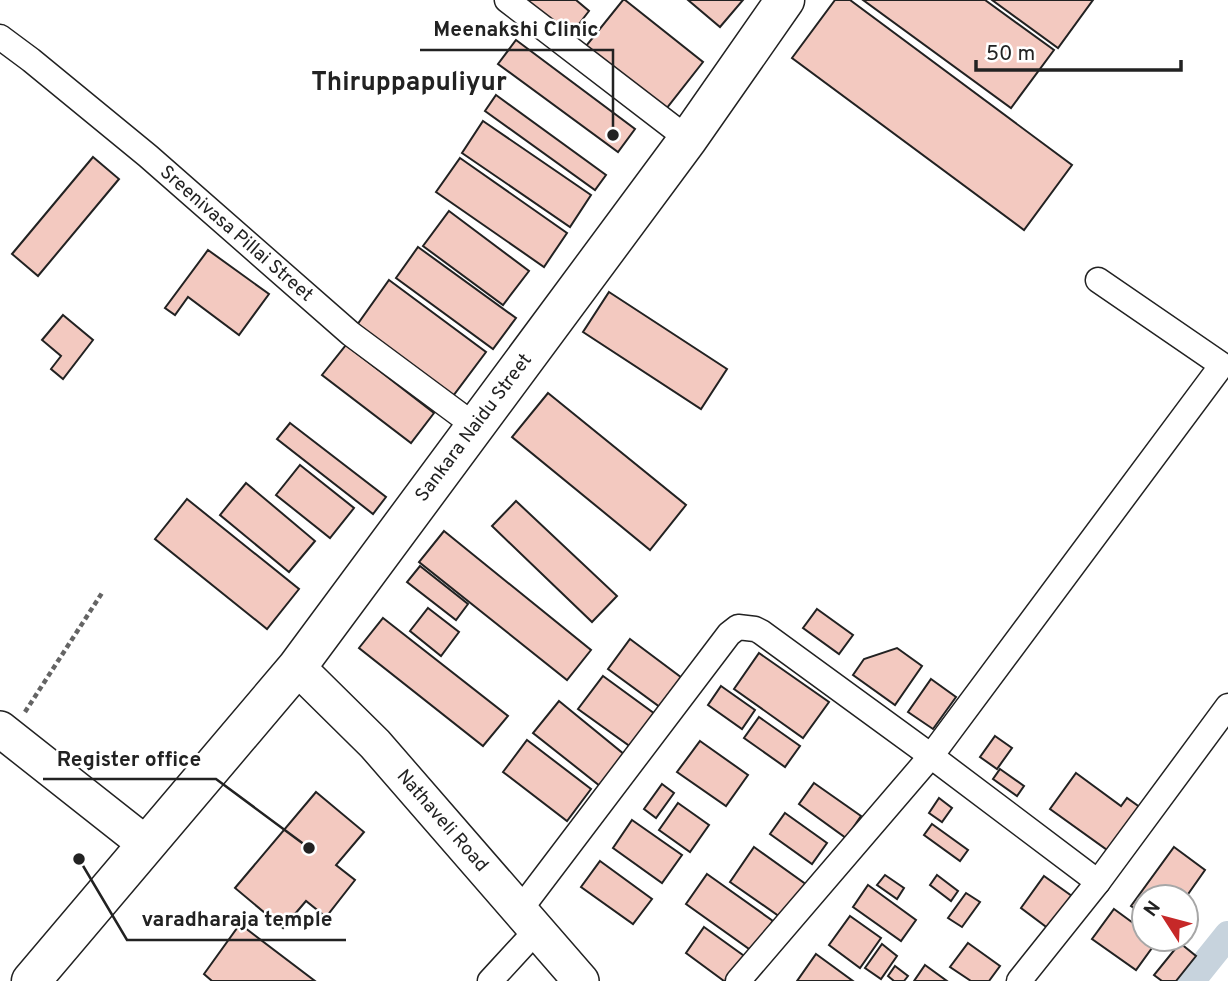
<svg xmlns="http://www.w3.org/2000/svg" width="1228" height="981" font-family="Overpass,sans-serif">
	<rect width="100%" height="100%" fill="#fff"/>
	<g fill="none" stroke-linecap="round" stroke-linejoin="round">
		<polyline stroke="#c7d3dd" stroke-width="28" points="1191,981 1228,935"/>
	</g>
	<g fill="#f3c9c0" stroke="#222" stroke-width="2">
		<polygon points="521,0 576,0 589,11 568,38"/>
		<polygon points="623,0 625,0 703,62 666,109 586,46"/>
		<polygon points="688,0 743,0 720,27"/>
		<polygon points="835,0 850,0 1072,165 1024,230 792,58"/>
		<polygon points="863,0 985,0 1054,50 1011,108"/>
		<polygon points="992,0 1093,0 1058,48"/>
		<polygon points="516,40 635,129 618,152 498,64"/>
		<polygon points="496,95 606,175 595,190 485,111"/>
		<polygon points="483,121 591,195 570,227 462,153"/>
		<polygon points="93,157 119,179 38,276 12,254"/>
		<polygon points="460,158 567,233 544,267 436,192"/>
		<polygon points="449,211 529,271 503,305 423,246"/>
		<polygon points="418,247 516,318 493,349 396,278"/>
		<polygon points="208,250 269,294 239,335 188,297 175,315 165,308"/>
		<polygon points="389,280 486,352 453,396 357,325"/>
		<polygon points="609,292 727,369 701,409 583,332"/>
		<polygon points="63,315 93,340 63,379 51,369 61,356 42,340"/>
		<polygon points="346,345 434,413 411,443 322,375"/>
		<polygon points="548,393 686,505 650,550 512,437"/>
		<polygon points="290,423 386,497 373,514 277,439"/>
		<polygon points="300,465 354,508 330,538 276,495"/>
		<polygon points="246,483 315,541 289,572 220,515"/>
		<polygon points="187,499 299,589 267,629 155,539"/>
		<polygon points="516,501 617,596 592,622 492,526"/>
		<polygon points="444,531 591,650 567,680 419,562"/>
		<polygon points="420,566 468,604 456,620 407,582"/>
		<polygon points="428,608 459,632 441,656 410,631"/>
		<polygon points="817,609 853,635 839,654 803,628"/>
		<polygon points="383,618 508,716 483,746 359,648"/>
		<polygon points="630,639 686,681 664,710 608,669"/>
		<polygon points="897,648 922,666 895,705 853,675 864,659"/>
		<polygon points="759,653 829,702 803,738 734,689"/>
		<polygon points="603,676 655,714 631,747 578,709"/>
		<polygon points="931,679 956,697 933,729 908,712"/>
		<polygon points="721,686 755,710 742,729 708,705"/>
		<polygon points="559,701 625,755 600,786 533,733"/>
		<polygon points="759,717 800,746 785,767 744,738"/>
		<polygon points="995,736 1012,748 997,769 980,757"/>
		<polygon points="527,740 591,789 567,821 503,772"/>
		<polygon points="700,741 748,775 726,806 677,772"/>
		<polygon points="1000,769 1024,786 1017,796 993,779"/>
		<polygon points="1076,773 1121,806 1127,798 1141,808 1110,852 1050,809"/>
		<polygon points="814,783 861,816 846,838 799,804"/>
		<polygon points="662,784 674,793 656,818 644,809"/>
		<polygon points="316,792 364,832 336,865 355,880 326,917 306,901 283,928 235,888"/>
		<polygon points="939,798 952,808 942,822 929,813"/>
		<polygon points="678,803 709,825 690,852 659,830"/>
		<polygon points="785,813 827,843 812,864 770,834"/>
		<polygon points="632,820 682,855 662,883 613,848"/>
		<polygon points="932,824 968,850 960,861 924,835"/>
		<polygon points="754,847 807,885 783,919 730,882"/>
		<polygon points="1174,847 1205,870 1186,897 1144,897 1144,915 1131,906"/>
		<polygon points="600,861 652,899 633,924 581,887"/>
		<polygon points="707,874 773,921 752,951 686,904"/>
		<polygon points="885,875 904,888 897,899 877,885"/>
		<polygon points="937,875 958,891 951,901 930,885"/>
		<polygon points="1044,876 1076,899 1053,932 1021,908"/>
		<polygon points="868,885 916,920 901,941 853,907"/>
		<polygon points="966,893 980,902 962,927 948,918"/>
		<polygon points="1114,909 1144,931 1144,939 1154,939 1157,941 1136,970 1092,939"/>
		<polygon points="850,916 881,938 860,968 829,945"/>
		<polygon points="240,924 315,981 212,981 204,974"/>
		<polygon points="704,927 747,958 731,981 724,981 686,953"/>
		<polygon points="968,943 1000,966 989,981 971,981 950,967"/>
		<polygon points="1180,943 1196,956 1176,981 1162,981 1154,975"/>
		<polygon points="882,944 897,956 881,979 865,968"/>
		<polygon points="816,954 853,981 797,981"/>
		<polygon points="925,965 947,981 914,981"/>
		<polygon points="895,966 908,976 904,981 894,981 888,976"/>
	</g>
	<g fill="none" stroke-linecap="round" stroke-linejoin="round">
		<defs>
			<g id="street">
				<polyline points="507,0 688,139"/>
				<polyline points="0,37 31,60 148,156 351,334 475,426"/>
				<polyline points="519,911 729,634 738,627 755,629 761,632 931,756 1098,882"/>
				<polyline points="490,981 536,931"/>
				<polyline points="738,981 931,756 1222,365 1098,280"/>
				<polyline points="1019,981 1098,882 1228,706"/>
			</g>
			<g id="secondary">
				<polyline points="297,667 375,744 581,981"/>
				<polyline points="0,729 147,845"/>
			</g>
			<polyline id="primary" points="31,981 297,667 688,139 785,0"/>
		</defs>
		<use href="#street" stroke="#222" stroke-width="27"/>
		<use href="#secondary" stroke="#222" stroke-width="38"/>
		<use href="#primary" stroke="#222" stroke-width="41"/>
		<polyline stroke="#646464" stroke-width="4.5" stroke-dasharray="5 3.5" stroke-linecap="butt" points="25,712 102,593"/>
		<use href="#street" stroke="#fff" stroke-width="24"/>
		<use href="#secondary" stroke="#fff" stroke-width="35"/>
		<use href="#primary" stroke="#fff" stroke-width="38"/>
	</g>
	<g text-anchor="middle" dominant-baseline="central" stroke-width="5" stroke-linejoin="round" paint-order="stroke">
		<g font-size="19" fill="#222" stroke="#fff">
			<text transform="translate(236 234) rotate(41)">Sreenivasa Pillai Street</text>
			<text transform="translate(474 428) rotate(-53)">Sankara Naidu Street</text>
			<text transform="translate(442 821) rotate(49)">Nathaveli Road</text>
		</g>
		<g font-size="26" font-weight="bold" fill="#222" stroke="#fff">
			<text x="409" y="83">Thiruppapuliyur</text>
		</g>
	</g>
	<path fill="none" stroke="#222" stroke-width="2.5" d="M613 135L613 50H420M309 848L216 779H43M79 859L127 940H346"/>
	<g fill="#222" stroke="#fff" stroke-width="2.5">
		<circle cx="613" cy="135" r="7"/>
		<circle cx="309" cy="848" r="7"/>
		<circle cx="79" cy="859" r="7"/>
	</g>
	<g font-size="21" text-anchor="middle" font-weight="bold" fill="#222" stroke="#fff" stroke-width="5" stroke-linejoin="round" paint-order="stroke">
		<text x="516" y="36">Meenakshi Clinic</text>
		<text x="129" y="766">Register office</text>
		<text x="237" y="926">varadharaja temple</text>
	</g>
	<g transform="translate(1165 918) rotate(306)"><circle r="33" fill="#ffffff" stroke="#a7a7a7" stroke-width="2"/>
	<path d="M0-5L12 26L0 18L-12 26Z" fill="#c62828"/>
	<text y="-10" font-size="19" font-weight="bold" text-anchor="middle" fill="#222222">N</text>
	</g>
	<path d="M976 60v10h205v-10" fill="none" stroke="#222222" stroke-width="3.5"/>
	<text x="986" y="60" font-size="21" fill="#222222" stroke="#ffffff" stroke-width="5" paint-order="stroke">50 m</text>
</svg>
